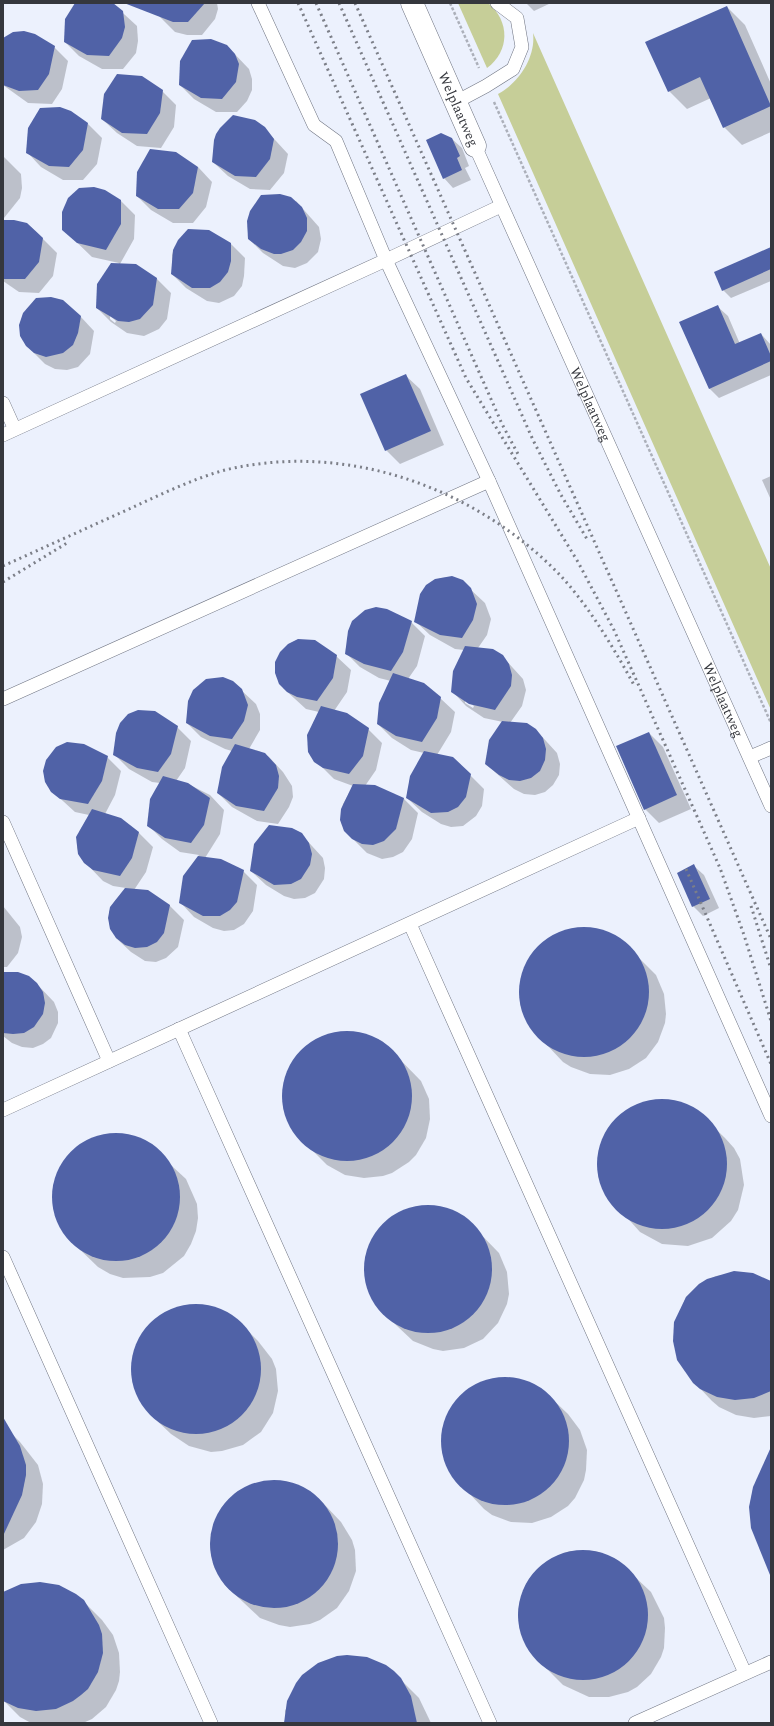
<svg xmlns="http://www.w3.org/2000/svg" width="774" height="1726" font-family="Spectral,serif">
	<rect width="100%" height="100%" fill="#ecf1fd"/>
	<g fill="#c6ce98">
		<path d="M458,3h30c22,18 22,48 -1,65z"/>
		<path d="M533,33l238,536v141l-273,-616c21,-11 38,-37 35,-61z"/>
	</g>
	<g fill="#0003" fill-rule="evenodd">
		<polygon points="79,3 112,3 137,26 138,41 136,53 123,69 102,69 79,56 65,42"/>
		<polygon points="146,3 217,3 218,9 215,19 202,35 187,35 175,32"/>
		<polygon points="526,3 551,3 534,11"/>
		<polygon points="727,7 745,25 771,84 771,132 742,145 724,127 711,98 687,109 669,91"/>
		<polygon points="3,39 54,47 68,61 62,89 52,104 28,103 3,85"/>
		<polygon points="227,46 249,69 252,79 252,90 247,101 237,112 216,112 194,99 180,85"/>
		<polygon points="162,91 176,105 174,127 161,148 137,146 117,133 102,119"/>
		<polygon points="88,124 102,138 97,164 83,180 63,180 41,167 27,152"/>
		<polygon points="264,128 288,154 284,173 270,190 250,189 228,176 213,162"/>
		<polygon points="452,139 462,148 469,166 465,168 471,180 453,188 444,178"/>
		<polygon points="3,156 21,174 22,188 20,198 4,218"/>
		<polygon points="198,167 212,182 206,207 193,223 173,223 151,210 137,196"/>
		<path d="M121,201l14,14 -1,24 -14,25 37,15 14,14 -4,26 -8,10 -15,7 -17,-3 -16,-11 -14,-14 22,-45 -27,-6 -29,-28zM110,316l6,5 -1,2 -5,-4z"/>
		<polygon points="296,201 319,227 321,239 318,252 307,263 295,268 283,266 263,253 249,239"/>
		<polygon points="3,221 31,227 57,253 53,276 39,293 19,292 3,281"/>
		<polygon points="231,244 245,258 244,276 242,286 234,296 219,303 207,301 186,288 172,274 172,255 175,246"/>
		<polygon points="771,248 771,281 731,298 723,290"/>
		<polygon points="36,299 80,316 94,331 90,354 78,367 67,370 55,369 45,364 30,349 21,320 27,309"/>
		<polygon points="718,307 728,316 740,344 761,334 771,345 771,375 719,398 709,388"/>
		<polygon points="405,375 420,389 444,445 400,464 386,450"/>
		<polygon points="771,476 771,500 762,480"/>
		<path d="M452,577l18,12 15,14 6,16 -4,16 -9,13 24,8 21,23 3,11 -4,16 -12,17 26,7 21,23 3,11 -1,11 -6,10 -8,7 -10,3 -11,-1 -10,-5 -28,-25 17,-42 -19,-4 -18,-12 -14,-15 12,-41 -9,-1 -25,-14 -15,-14 16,-39 10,-4zM465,700l9,6 -1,2 -8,-5z"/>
		<polygon points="411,622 425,636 417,666 408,679 440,698 455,712 451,732 437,755 470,775 484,789 482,806 476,816 463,826 451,827 441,824 422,812 407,798 424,753 411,750 392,738 378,724 391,681 379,678 360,667 346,653"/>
		<polygon points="336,656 351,670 347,692 334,711 368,729 382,743 376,770 365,786 375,786 404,799 418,813 412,839 403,852 393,857 382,859 367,853 352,838 341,814 343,804 353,786 334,779 312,757 308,746 310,730 319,712 306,709 283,688"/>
		<polygon points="241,690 256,704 260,714 260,730 249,749 259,751 269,757 283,772 292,786 293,797 289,807 278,824 257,821 232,807 218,793 232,751 225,749 201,737 187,723"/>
		<polygon points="177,727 191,741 185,768 176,781 188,784 210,795 224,810 220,834 205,858 243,871 257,885 253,911 244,924 234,930 224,931 213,928 194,917 180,902 184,876 199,855 180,852 162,839 148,825 160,783 152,782 129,769 114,754"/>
		<polygon points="649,733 663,747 691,809 659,823 645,809"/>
		<polygon points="107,757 121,771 115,795 105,814 139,833 153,847 146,872 134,890 170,906 184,920 178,947 166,958 156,962 145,961 131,952 116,938 109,912 114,902 126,888 113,886 103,881 81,858 77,848 79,832 89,815 75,812 52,791"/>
		<polygon points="301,834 323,858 325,868 324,879 315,893 305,898 294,899 284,896 266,885 251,871"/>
		<polygon points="694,866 704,875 719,908 703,916 693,906"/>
		<polygon points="3,906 20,927 22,937 18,953 7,967 3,967"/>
		<polygon points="576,929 596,929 615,936 623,942 656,975 664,994 666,1014 665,1023 658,1042 646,1058 629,1069 610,1075 590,1074 571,1067 563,1062 531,1028 522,1010 520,990 521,980 528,961 540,945 548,939 566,931"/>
		<polygon points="3,973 33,980 54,1002 58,1012 58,1023 51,1038 43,1044 33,1048 22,1047 12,1043 3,1036"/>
		<polygon points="354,1032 364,1034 382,1041 421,1081 429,1099 430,1119 426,1138 416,1155 409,1162 392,1173 383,1176 364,1178 345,1175 327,1165 302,1140 290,1124 287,1115 283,1096 286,1076 290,1067 301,1051 317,1039 326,1035 335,1033"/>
		<polygon points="661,1100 686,1105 697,1111 725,1138 734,1148 740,1159 744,1185 738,1210 731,1221 712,1238 688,1246 662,1244 640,1232 605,1193 598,1168 598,1155 602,1143 615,1121 635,1106"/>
		<polygon points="108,1135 121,1135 135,1137 147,1143 186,1179 197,1204 198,1218 196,1231 191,1244 184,1256 163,1273 150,1277 123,1278 110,1274 98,1267 69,1239 56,1216 53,1202 57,1175 63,1163 72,1153 82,1144 95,1138"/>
		<polygon points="436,1206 456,1213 466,1219 499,1253 507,1272 509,1294 507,1304 498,1323 483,1339 464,1348 443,1351 433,1349 413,1341 378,1308 368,1289 366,1279 366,1258 368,1248 379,1229 395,1215 415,1207"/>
		<polygon points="743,1272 771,1284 771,1416 754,1418 736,1415 719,1407 712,1401 694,1382 675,1323 686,1297 699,1284 716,1276"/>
		<polygon points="200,1305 221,1310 240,1323 258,1341 272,1359 276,1369 278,1391 273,1413 261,1432 243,1445 222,1451 211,1452 189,1446 171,1434 152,1416 139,1398 133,1376 132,1365 137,1344 149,1325 158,1318 177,1308"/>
		<polygon points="503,1378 513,1378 533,1384 549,1396 568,1414 580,1430 587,1450 586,1470 584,1480 575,1498 568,1506 551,1517 532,1523 511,1522 492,1515 484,1509 452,1475 444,1456 442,1446 444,1426 447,1416 458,1399 474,1386 493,1379"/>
		<polygon points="3,1425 20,1442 38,1465 43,1484 42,1504 36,1522 24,1538 3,1550"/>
		<polygon points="277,1481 297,1485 307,1490 323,1503 341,1522 352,1540 355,1550 356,1571 349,1591 337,1608 320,1620 310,1624 290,1627 279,1625 260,1618 225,1585 214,1567 210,1546 211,1536 213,1526 222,1507 237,1492 256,1483"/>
		<polygon points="570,1551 590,1551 599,1552 617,1560 651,1592 664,1618 665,1628 664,1648 661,1657 651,1674 637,1687 628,1692 609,1697 589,1697 563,1685 530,1652 522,1634 518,1615 519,1605 525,1586 530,1578 544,1564 561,1554"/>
		<polygon points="3,1594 83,1601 102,1620 113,1635 119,1653 120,1672 119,1681 116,1690 106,1707 92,1719 83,1723 31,1723 20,1717 3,1700"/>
		<polygon points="400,1679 419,1698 431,1723 286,1723 285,1711 297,1684"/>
	</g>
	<g fill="#5062a7">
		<polygon points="75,3 113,3 123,11 125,27 122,38 109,56 87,55 64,42 65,19"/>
		<polygon points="124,3 205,3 188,22 173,22"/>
		<polygon points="727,6 771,106 723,128 700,77 668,92 645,42"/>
		<polygon points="24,31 35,34 55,46 49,74 38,90 19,91 3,85 3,38 13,32"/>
		<polygon points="211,39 227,45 235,54 239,64 236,82 222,99 201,98 179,85 180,61 192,40"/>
		<polygon points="117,74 142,76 163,90 160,113 147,134 122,133 101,119 104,94"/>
		<polygon points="60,107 71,111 88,123 83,150 69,167 49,166 26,153 28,128 40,108"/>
		<polygon points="233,115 255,120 265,127 274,139 270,159 256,177 235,176 212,162 214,140 216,134 220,128"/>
		<polygon points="441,133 452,138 460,156 457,158 462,170 443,179 426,140"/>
		<polygon points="150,149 176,152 198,167 193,193 179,209 158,209 136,196 137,172"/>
		<polygon points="94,187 105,190 121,200 121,224 106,250 77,243 62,230 62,212 68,198 79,188"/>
		<polygon points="280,194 291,197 302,207 307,218 307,231 301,242 293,250 281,254 274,254 261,249 248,239 247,221 250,211 261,195"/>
		<polygon points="3,220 14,220 27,223 43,238 39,262 25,279 3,279"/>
		<polygon points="188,229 209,230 231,243 231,261 228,272 220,282 210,288 192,288 171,274 173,250 178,240"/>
		<polygon points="771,247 771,269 722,291 714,272"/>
		<polygon points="111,263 136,264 157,278 153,305 140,319 129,322 118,321 96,308 97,284"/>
		<polygon points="51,297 63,300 81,316 78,333 73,345 63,353 46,357 34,353 26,346 20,336 19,325 23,313 36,298"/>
		<polygon points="718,305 735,344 761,333 771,356 771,361 709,389 679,322"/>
		<polygon points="406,374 431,431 385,451 360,394"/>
		<polygon points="452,576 463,580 471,588 477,604 473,620 462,638 440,635 414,622 420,594 426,585 435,579"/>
		<polygon points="376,607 387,609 412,621 403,652 391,671 364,664 345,654 348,631 352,621 365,610"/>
		<polygon points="298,639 315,640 337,655 333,678 317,701 297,697 287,692 279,684 275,673 275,662 280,652 288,644"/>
		<polygon points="465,646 493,649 503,655 509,664 512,675 511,686 495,710 469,704 451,692 453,671"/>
		<polygon points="393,673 424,683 441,697 437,718 422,742 396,736 377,724 379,703"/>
		<polygon points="223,677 233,681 242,689 248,705 244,721 232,739 210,736 186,723 188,701 193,690 206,679"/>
		<polygon points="321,706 347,713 369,728 363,756 349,774 323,768 314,762 308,752 307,735"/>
		<polygon points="138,710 155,711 178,726 171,754 158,772 137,768 113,755 116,733 120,723 128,714"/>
		<polygon points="502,721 527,723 536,729 543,738 546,749 545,760 540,771 531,778 520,781 509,780 499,775 485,764 489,740"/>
		<polygon points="649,732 677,795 644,810 616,746"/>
		<polygon points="67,742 84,744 108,756 102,781 88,804 60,799 51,792 45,782 43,771 46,760 56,747"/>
		<polygon points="235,744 265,753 276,765 279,776 278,788 264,811 236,806 217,793 222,767"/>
		<polygon points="424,751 453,757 471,774 466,797 458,807 448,812 431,813 406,798 410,776"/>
		<polygon points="163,776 188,783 210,798 204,825 191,843 165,838 147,826 150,799"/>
		<polygon points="353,784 375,785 404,798 396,829 384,841 373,845 362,844 352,839 344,831 340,820 341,809"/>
		<polygon points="92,809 121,818 139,832 132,858 120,876 93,870 84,863 78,854 76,837"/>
		<polygon points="269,825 292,828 302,833 309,843 312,854 310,865 301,879 291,884 274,885 250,871 254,844"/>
		<polygon points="198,856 221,859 244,870 237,902 230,910 220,916 203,916 179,903 183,876"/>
		<polygon points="694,864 710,899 692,907 677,873"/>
		<polygon points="125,888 148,890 170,905 164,933 157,942 147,947 135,948 125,945 116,938 110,929 108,918 110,907"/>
		<circle cx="584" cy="992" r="65"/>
		<polygon points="3,972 18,972 29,976 37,983 43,992 45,1003 43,1014 34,1027 24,1033 13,1034 3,1033"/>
		<circle cx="347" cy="1096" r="65"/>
		<circle cx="662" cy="1164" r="65"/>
		<circle cx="116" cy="1197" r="64"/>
		<circle cx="428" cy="1269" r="64"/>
		<polygon points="734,1271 753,1273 771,1281 771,1391 754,1398 735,1400 717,1397 700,1389 693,1383 677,1360 673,1341 674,1322 686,1297 699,1284 707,1279"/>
		<circle cx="196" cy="1369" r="65"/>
		<circle cx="505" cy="1441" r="64"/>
		<polygon points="3,1417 20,1446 26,1465 26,1475 22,1495 3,1536"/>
		<polygon points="771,1447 771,1575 770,1575 751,1528 749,1507 753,1487"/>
		<circle cx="274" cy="1544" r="64"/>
		<circle cx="583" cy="1615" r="65"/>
		<polygon points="40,1582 59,1585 76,1594 84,1600 99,1625 102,1634 103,1653 98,1672 88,1689 81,1695 73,1701 56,1709 36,1711 18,1708 3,1701 3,1592 21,1584"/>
		<polygon points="347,1655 367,1657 386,1665 394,1671 401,1678 411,1696 417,1723 284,1723 287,1701 296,1683 302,1675 318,1663 337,1656"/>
	</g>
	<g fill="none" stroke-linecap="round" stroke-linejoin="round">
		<defs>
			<g id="lane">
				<polyline points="258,3 314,125 336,141 386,260 489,481 771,1116"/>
				<polyline points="456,102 486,86 513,69 522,47 517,18 497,3"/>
				<path id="s1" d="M475,146l296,660"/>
				<polyline points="3,403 12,423"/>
				<polyline points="3,435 386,260 501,206"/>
				<polyline points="3,699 489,481"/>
				<polyline points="750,757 771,748"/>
				<polyline points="3,822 109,1061"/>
				<polyline points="410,924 745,1673"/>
				<polyline points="179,1029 490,1723"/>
				<polyline points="3,1110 639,818"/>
				<polyline points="3,1257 211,1723"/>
				<polyline points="635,1723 771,1662"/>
			</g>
			<g id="secondary">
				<path id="s2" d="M412,3l63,143"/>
			</g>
		</defs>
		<use href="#lane" stroke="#6f7482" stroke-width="14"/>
		<use href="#secondary" stroke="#6f7482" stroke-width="23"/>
		<g stroke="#acb0ba" stroke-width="2.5" stroke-dasharray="3 2" stroke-linecap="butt">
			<polyline points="450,3 479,68"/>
			<polyline points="494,102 771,723"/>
		</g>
		<use href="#lane" stroke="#fff" stroke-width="13"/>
		<use href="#secondary" stroke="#fff" stroke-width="22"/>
		<g stroke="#7c7f88" stroke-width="3" stroke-dasharray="2 4" stroke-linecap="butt">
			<polyline points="298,3 466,378 578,562 614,630 720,868 744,935 771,1021"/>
			<polyline points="316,3 502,424 519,456"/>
			<polyline points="339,3 533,440 561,495 587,539"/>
			<polyline points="355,3 771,939"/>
			<path d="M3,566c42,-19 84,-38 126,-57 31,-14 63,-30 96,-39 121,-29 249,17 334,104 30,32 54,73 75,111"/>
			<polyline points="3,582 67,543"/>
			<polyline points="686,869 771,1064"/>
			<polyline points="751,906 771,969"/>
		</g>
	</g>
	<g text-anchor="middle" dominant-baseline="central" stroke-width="4" stroke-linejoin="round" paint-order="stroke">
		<g font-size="14" fill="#35373d" stroke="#fefefe">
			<text stroke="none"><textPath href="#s2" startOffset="116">Welplaatweg</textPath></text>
			<text stroke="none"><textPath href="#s1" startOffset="283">Welplaatweg</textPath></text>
			<text stroke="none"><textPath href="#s1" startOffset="607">Welplaatweg</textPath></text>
		</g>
	</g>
	<rect width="774" height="1726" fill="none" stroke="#35373d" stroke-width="8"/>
</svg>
